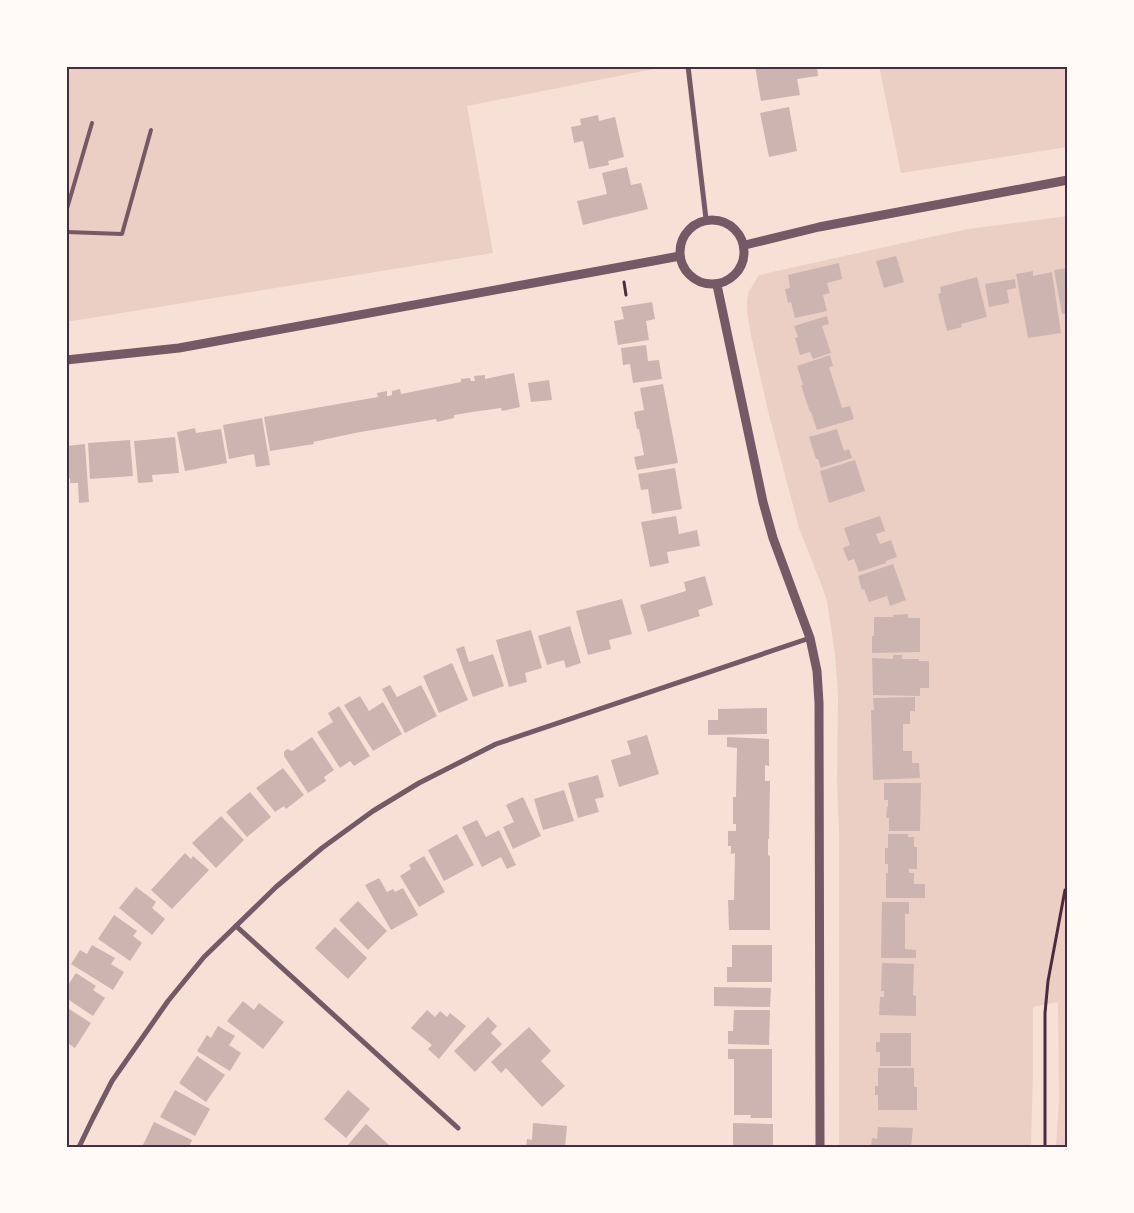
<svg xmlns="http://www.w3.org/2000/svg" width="1134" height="1213" font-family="Raleway,sans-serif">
	<rect width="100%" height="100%" fill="#f7e1d7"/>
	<g fill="#ebcfc5">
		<polygon points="66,66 669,66 467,106 493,253 66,322"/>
		<polygon points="879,66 1068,66 1068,147 901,173"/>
		<polygon points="1068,216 1068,1147 1056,1147 1059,1100 1058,1002 1033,1007 1033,1070 1031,1147 839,1147 839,832 837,783 838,695 835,655 832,635 827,601 821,584 799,528 768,411 751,336 747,312 747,302 748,293 759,275 921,239 969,229"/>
	</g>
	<g fill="#ccb4b1">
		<polygon points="234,66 267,66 267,68 234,69"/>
		<polygon points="755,66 817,66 818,76 797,79 800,95 761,101"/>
		<polygon points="789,107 797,151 769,157 760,113"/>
		<polygon points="598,115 599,121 615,117 624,157 608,161 609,165 589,169 583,141 574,143 571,127 581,125 580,119"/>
		<polygon points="627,167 631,185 641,183 648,209 583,225 577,201 607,194 602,173"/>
		<polygon points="896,256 904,282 884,288 876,261"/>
		<polygon points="839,263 842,279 827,283 830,293 823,295 827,311 795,318 791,302 788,303 785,289 790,288 788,275"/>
		<polygon points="1068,268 1068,313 1062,314 1054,270"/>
		<polygon points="1033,271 1033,276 1052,272 1061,333 1028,338 1016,274"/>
		<polygon points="977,277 987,317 961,324 962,327 947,331 938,294 941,293 940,287"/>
		<polygon points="1015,279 1016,288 1007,290 1009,303 989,307 985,284"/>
		<polygon points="652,302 655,319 646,321 649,340 618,345 614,321 624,319 621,307"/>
		<polygon points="827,316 829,324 822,326 831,353 813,359 810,352 800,355 795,338 798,337 794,326"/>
		<polygon points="646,345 648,361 659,360 662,379 633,383 630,364 623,365 621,348"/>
		<polygon points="830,355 833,366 829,367 842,408 850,406 854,419 817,430 811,412 810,412 801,385 803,385 797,366"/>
		<polygon points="514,373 520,407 502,411 501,408 479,411 454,415 454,418 437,422 436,419 355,433 313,442 314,444 270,451 264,417 378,397 377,393 387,391 387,396 389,396 392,395 392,391 400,389 401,394 461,382 461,379 470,378 471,381 475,381 474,376 485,375 485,379"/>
		<polygon points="549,380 552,400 531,402 528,383"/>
		<polygon points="663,384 678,463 637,470 634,457 644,455 639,429 637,429 634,412 644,410 640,388"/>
		<polygon points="262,418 270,465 256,467 254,454 229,459 223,425"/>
		<polygon points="195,428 196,433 221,429 227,463 185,471 177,432"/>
		<polygon points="837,429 844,451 849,449 852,458 821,468 818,459 816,459 809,437"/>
		<polygon points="175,437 179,473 152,475 153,482 138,483 134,441"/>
		<polygon points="130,440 133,476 90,479 88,443"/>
		<polygon points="85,444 89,502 79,503 78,483 70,483 70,478 66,479 66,446"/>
		<polygon points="855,460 865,491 829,503 820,471"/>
		<polygon points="675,468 682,509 652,514 648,489 641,490 638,474"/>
		<polygon points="676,516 679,534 697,530 700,546 667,552 669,563 650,567 641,522"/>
		<polygon points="880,516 885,531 876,534 880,544 891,540 897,557 886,561 886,563 859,572 854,559 848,561 843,548 850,545 844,528"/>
		<polygon points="893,564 906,600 890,606 887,596 869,602 864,589 862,590 858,576"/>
		<polygon points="705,576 713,605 698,610 700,616 648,632 640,605 686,591 684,582"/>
		<polygon points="622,599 632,634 609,640 611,649 588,655 576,611"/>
		<polygon points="908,614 908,618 920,618 920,652 872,653 872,636 874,636 874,617 893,617 893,615"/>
		<polygon points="570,626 581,663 566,668 564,660 547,665 538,636"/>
		<polygon points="531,630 542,668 525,673 527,682 509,687 496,640"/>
		<polygon points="464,646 469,662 493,654 504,686 473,697 456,649"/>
		<polygon points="893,655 902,655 902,659 919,659 919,661 929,661 929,688 920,688 920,696 873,695 872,658 893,659"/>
		<polygon points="452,663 468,700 439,713 423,676"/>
		<polygon points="390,685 397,697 421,685 437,716 405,733 382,689"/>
		<polygon points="360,696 369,711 383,702 402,734 373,751 344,705"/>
		<polygon points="915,697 915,711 910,711 910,724 903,724 903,751 912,751 912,763 919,763 920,778 873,780 871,710 874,710 873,698"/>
		<polygon points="339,706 370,756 354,766 350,761 340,768 317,732 333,722 328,713"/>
		<polygon points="767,708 767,734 708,735 708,720 718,720 718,709"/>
		<polygon points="647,735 659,774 619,787 611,760 631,754 627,741"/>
		<polygon points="312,737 334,770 324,777 326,781 308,793 284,756 284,752 287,749 292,751"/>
		<polygon points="727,737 769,739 769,766 765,765 765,781 770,781 769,839 768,839 768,855 770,856 770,930 729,930 728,900 734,900 735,853 731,854 731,846 728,846 728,831 736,831 736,824 733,824 733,797 736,797 737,748 727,747"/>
		<polygon points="283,768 304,795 286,809 284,806 275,812 256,788"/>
		<polygon points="598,775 604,797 595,799 599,812 578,818 568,783"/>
		<polygon points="884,783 921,783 920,831 889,831 889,818 886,818 887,807 888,807 888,800 884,800"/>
		<polygon points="564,790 574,821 543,830 534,799"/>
		<polygon points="250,792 271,817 247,837 226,812"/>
		<polygon points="523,797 541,836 513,849 503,827 514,822 506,805"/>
		<polygon points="221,816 244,840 216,868 192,843"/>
		<polygon points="477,820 486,837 499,830 516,865 507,869 501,857 482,867 462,827"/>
		<polygon points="457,834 474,865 444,881 428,850"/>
		<polygon points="888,834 908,834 908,837 914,837 914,847 917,847 917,869 909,869 909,873 914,873 914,884 925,884 925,898 886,898 886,873 888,873 888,864 885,864 885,848 888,848"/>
		<polygon points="185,853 191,859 193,856 209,870 172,909 151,890"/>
		<polygon points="424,856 445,892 419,907 400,876 411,869 409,865"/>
		<polygon points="379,878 387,892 393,889 395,892 403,888 418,915 391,930 365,885"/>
		<polygon points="136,887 156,902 152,908 165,919 152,935 119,908"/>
		<polygon points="358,901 387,931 368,950 339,920"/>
		<polygon points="882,902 909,902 909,914 905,914 905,949 916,950 916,958 881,958"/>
		<polygon points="114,915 137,931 133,936 142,943 130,961 98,939"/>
		<polygon points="335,927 367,958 348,979 315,948"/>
		<polygon points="92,945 115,958 111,964 124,972 113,990 71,964 80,950 87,954"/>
		<polygon points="732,945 772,945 772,982 727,982 727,967 732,967"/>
		<polygon points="882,963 914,964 913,995 916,996 916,1016 879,1015 880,997 884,997 884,991 881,991"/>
		<polygon points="76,973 96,986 93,990 105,998 93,1016 66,998 66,988"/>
		<polygon points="714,987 771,988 770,1007 714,1006"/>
		<polygon points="243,1001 254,1010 259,1003 284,1022 263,1049 227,1021"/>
		<polygon points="66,1007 91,1023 75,1048 66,1042"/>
		<polygon points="427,1010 435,1017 440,1011 447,1017 450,1013 466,1026 439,1059 428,1049 432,1045 411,1028"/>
		<polygon points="734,1010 770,1010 769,1045 728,1044 728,1031 733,1031"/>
		<polygon points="488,1017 497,1026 491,1033 502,1044 475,1072 454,1051"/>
		<polygon points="218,1026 235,1036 229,1045 241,1053 230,1071 197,1051 207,1035 211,1038"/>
		<polygon points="529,1027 551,1051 541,1061 565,1086 542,1107 506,1068 501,1073 491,1062"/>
		<polygon points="880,1033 911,1033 911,1066 880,1066 880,1052 876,1052 876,1042 880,1042"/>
		<polygon points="728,1049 772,1049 772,1118 750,1118 751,1115 734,1115 734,1059 728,1059"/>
		<polygon points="197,1056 225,1075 206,1102 179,1083"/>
		<polygon points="878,1068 914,1068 914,1087 917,1087 917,1110 878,1110 878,1095 875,1095 875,1086 878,1086"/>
		<polygon points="175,1090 210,1109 195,1136 160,1117"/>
		<polygon points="348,1090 370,1109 346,1138 324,1119"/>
		<polygon points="154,1122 192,1140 189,1147 142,1147"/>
		<polygon points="533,1123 567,1126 565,1147 526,1147 527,1139 532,1140"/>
		<polygon points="733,1123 773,1124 773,1147 733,1147"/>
		<polygon points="366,1124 390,1146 389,1147 346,1147"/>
		<polygon points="878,1127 913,1128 911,1147 871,1147 872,1138 877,1139"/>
	</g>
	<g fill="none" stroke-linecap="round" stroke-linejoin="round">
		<g stroke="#4a2c40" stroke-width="3">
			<polyline points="624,282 626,295"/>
			<polyline points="1045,1147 1045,1013 1048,981 1065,890"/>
		</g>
		<g stroke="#755966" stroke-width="4">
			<polyline points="66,212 92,123"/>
			<polyline points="66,232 122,234 151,130"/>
		</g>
		<g stroke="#755966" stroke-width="5">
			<polyline points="688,66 706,219"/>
			<polyline points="236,926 458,1128"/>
			<polyline points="79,1147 93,1118 112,1081 168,1001 204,957 276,887 322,848 373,811 419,783 496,744 810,638"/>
		</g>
		<g stroke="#755966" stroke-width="9">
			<circle cx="712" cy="252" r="32"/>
			<polyline points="745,245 819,227 1068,180"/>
			<polyline points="717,285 763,502 773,538 810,638 817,671 819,703 820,1147"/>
			<polyline points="66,360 179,348 680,256"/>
		</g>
	</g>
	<rect width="1134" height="1213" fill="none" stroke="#fffaf5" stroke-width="135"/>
	<rect x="68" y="68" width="998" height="1078" fill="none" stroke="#4a2c40" stroke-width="2"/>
</svg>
